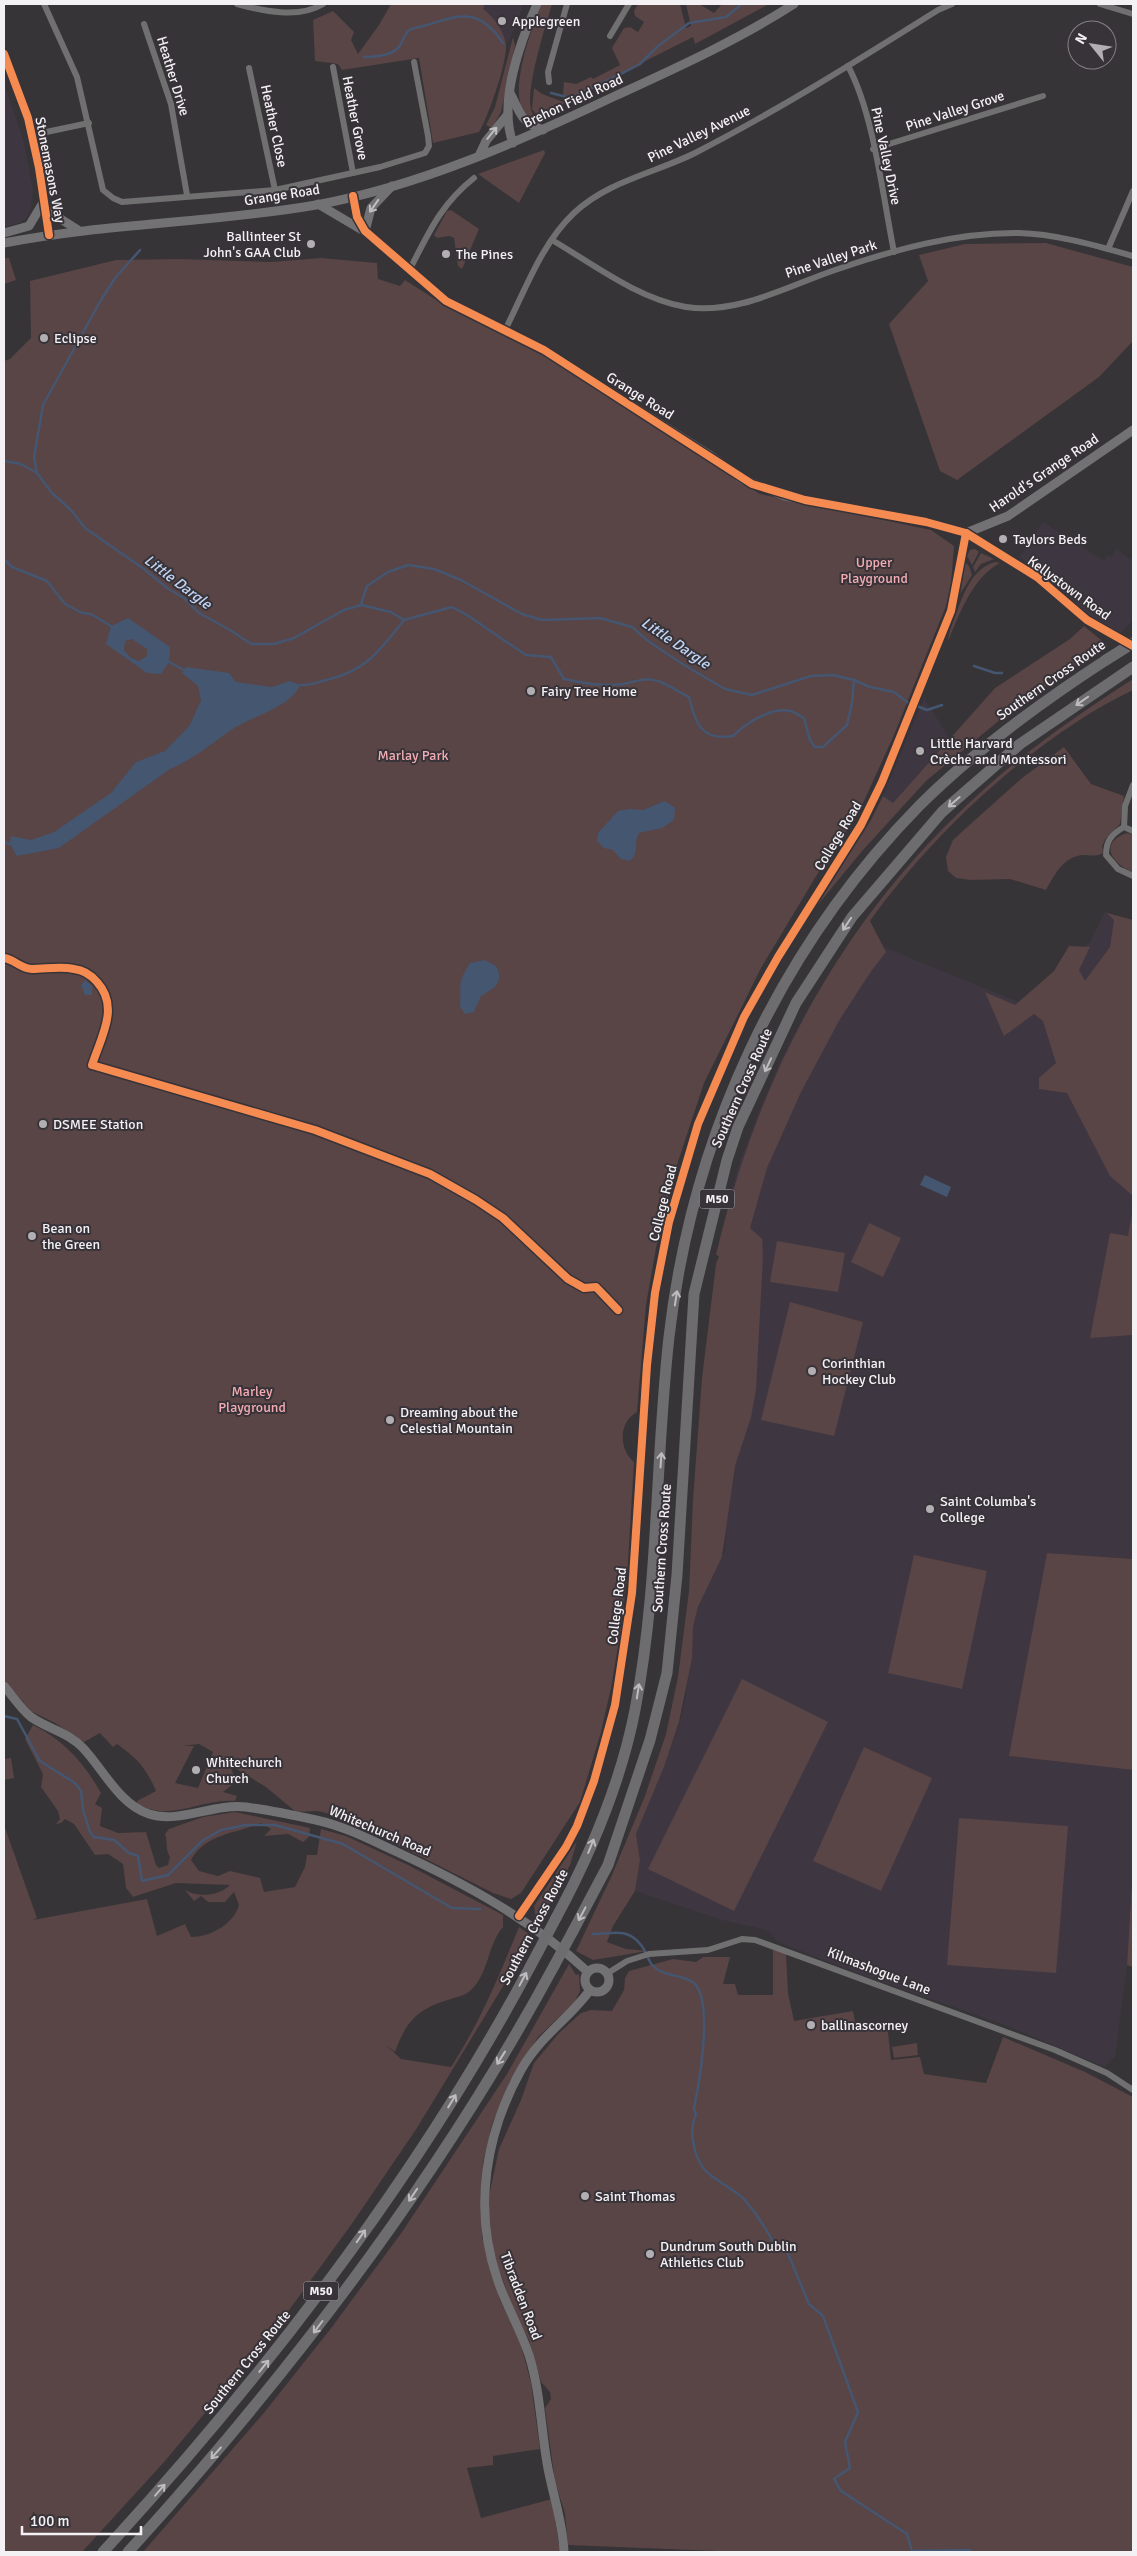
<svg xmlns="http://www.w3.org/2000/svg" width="1137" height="2556" font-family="Signika,sans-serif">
	<rect width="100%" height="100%" fill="#363437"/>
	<g fill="#3e3741">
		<polygon points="485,4 524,4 508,43 481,14"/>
		<polygon points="4,83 23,139 33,190 31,209 26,218 19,223 4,227"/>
		<polygon points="1043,522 1104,561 1108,555 1112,557 1116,549 1133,561 1133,620 1119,634 1088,616 1034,568 1019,557"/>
		<polygon points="924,698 950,739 893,803 883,796"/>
		<polygon points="1105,912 1133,920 1133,1559 1047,1553 1010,1756 1133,1770 1133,1865 1127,1965 1115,2056 1105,2067 1005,2025 862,1975 778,1942 767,1930 722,1920 635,1891 640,1860 636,1834 664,1767 680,1722 686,1695 693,1627 698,1607 725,1551 728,1466 722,1256 716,1255 738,1167 758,1114 780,1062 805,1014 835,964 870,921 884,947 1018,1002 1090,942"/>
	</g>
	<g fill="#594446" fill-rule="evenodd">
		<path d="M391,4h94l-2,5c11,8 20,21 23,35 2,16 -18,74 -27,88l-46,11 -14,-85 -77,12 -4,-6 -23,-3 -2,-41 20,-9 21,21 -3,8 7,14 21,-29z"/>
		<path d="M542,4h10c-6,21 -30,94 -19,110l-4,5c-25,-20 3,-92 13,-115z"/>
		<polygon points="638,4 680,4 686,28 691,26 686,4 699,4 714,13 722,4 769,4 695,44 693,37 574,97 563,95 564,82 576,84 591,77 593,79 620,65 612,48 624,28 630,27 638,32 644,22 635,16 634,11"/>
		<polygon points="513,37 515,46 501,112 492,128 486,125 495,107"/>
		<polygon points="534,88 542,94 564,102 564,104 543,114 536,114 532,109"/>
		<polygon points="544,150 545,153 519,203 478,174"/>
		<polygon points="451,210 479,229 462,269 458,266 454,238 449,236 437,238 434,235 447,211"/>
		<polygon points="1046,243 1133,267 1133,341 1099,377 957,480 940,471 889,324 928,281 919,255 965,244"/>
		<polygon points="4,258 9,258 16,280 4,284"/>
		<path d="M321,258l56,5 1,16 22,7 5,-6 39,25 118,60 198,129 171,36 23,16 -3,37 -5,23 -52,129 -35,77 -41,61 -57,95 -57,115 -32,97 -16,68 -10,57 -9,107c-19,10 -18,38 -3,50l-7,116 -6,51 -10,59 -10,44 -21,70 -59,91 -10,6 -18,-6 -151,-76 -24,-6 -22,1 -30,-25 -36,-22 6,17 -13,10 14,4 -2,5c-34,-3 -65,22 -97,3l-1,-3 19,-10c-10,-23 -18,-32 -39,-47l-4,3 -13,-14 -16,9 -29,-19 -24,-12 -27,-31v-1319l6,-2 21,-21 -1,-57 86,-21 62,-1 93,3zM199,1744l14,8 -15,36 -23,-5 19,-37h-12z"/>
		<polygon points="975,549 979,552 972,565 967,556 970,550"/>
		<polygon points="981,553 994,559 981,564 975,572 973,567"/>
		<polygon points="965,562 969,566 972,575 960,594"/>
		<path d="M995,562l5,1c-28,15 -40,50 -52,78 1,-10 5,-18 8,-27 8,-20 15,-45 39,-52z"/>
		<polygon points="1084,626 1107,645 1013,709 926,781 863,850 816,907 871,820 883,796 893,803 995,688 1070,639"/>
		<path d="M1133,679v11c-98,47 -200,143 -263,231l16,31 -14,18 -32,49 -39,73 -34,76 -17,60 12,11 1,16 -7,135 -5,27 -16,49 -13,91 -24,50 -5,20 -1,31 -13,64 -15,45 -28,67 4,26 -5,31 -22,35 -6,16 19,7 22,2 -55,9 -17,-9 36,-76 33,-79 21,-62 12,-57 11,-86 4,-91 9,-122 14,-114 3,-8 -3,-1c43,-182 126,-338 266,-464 46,-42 98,-78 151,-112z"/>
		<path d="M1064,747l27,37 33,12 -4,28 -14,14 -4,8 1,7c-7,4 -12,2 -20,2 -20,2 -28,19 -37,35l-36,-11 -39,1 -15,-2 -8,-7 -2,-14 7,-17 12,-11 57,-51z"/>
		<path d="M1127,833l6,2v38c-20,-9 -36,-30 -6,-40z"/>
		<polygon points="1107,913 1133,920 1133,1196 1110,1176 1067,1093 1039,1089 1039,1078 1056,1063 1043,1021 1034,1014 1004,1036 985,992 1015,1005 1054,971 1069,946 1090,947 1079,970 1085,981 1110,947 1114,920"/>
		<polygon points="1133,1208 1133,1335 1090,1338 1110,1233 1128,1236"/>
		<polygon points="869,1223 901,1238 883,1277 851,1262"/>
		<polygon points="777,1241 845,1253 838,1292 770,1282"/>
		<polygon points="790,1302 863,1322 834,1436 761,1420"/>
		<polygon points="1047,1553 1133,1559 1133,1770 1009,1756"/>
		<polygon points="914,1555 987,1571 962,1689 888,1673"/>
		<polygon points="742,1679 828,1722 734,1911 648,1869"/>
		<path d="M33,1725c31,15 51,38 68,68l-6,11 7,4 -2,18 18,7 28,-1 10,33 3,3 9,-3 2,-8c-5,-8 -2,-15 -5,-23l4,-5 34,-12 32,-5 75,16 -1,9 -6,5 -15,-8 -24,2 7,-7 -10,-6c-25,11 -55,10 -70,37l8,11 19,5 12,-5 30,7 4,14 31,-5 10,-20 2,-12h10l4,-26 25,7 62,29 95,50v12c-15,17 -14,45 -31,62 -6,7 -16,8 -24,11 -31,9 -42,22 -53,52l-10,-8 16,15 50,8c29,-45 48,-91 68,-140l14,10 -116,191 -66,97 -67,92 -4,-3 -17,29 -98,118 -83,91h-78v-727l33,93 -4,2 114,-21 10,37 28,-12 6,13c19,0 43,-13 48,-32l-5,-13 -9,10h-17l-7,-6 -7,5 -9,-11c14,8 34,6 45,-5l-54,-2 -43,14 -7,-9 -3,-24 -15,-10 -13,1 -21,-31 -9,-5 -4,4 -5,1 4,-5 -2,-8 -17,-24 2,-13 -18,-35z"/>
		<polygon points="864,1747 932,1778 881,1891 813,1861"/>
		<polygon points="11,1758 14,1778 4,1780 4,1759"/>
		<polygon points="959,1818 1068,1826 1056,1973 947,1965"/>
		<polygon points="577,1841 570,1865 540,1923 536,1919 534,1906"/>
		<polygon points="1133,1865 1133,1967 1127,1965"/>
		<polygon points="773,1948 786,1953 788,1993 794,2021 853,2011 856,2026 887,2023 891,2060 920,2057 924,2074 986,2083 1003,2037 1085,2072 1133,2097 1133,2552 743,2552 568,2545 565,2513 555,2482 545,2408 551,2399 550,2392 541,2382 529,2340 513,2309 493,2252 489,2213 490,2191 499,2149 521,2100 534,2063 559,2033 581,2013 591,2010 612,2011 624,1990 625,1978 629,1971 673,1959 696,1962 703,1957 730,1957 723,1984 735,1984 738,1995 773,1995"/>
		<polygon points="569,1964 576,1975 579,1974 580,1991 574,2003 538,2037 510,2081 492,2124 483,2163 482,2237 500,2300 520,2342 526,2364 531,2383 540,2449 493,2456 493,2465 467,2468 481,2518 552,2499 560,2552 143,2552 263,2414 332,2327 402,2232 507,2074"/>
		<polygon points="917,2043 918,2055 894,2058 892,2047"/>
	</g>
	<g fill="#455671" fill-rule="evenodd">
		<path d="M128,618l42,29 -1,15 -8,12 -14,-1 -41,-29 5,-18zM132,639l15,10v7l-8,5 -8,-3 -7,-8 1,-9z"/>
		<path d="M186,667l43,6 7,9 36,5 18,-6 10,4c-8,21 -46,31 -64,42 -22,14 -41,32 -66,42l-111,79 -42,8 -7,-12 1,-8 20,4 23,-8 57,-39 25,-31 29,-11 25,-26 11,-25 -3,-14 -16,-13z"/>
		<path d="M665,801l10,7 -1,12 -12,8 -23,5c-6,10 1,19 -9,28l-9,-2 -8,-9 -9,-2 -7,-7 1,-8 20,-22 11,-2 14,1z"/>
		<path d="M485,960l11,6c9,17 -3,23 -15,30l-7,16 -9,2 -5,-7c2,-22 -4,-22 10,-44z"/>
		<polygon points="85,980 92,986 92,995 85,995 81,985"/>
		<polygon points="925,1175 951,1187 947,1197 920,1185"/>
	</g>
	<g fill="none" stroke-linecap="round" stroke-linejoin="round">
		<g stroke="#455671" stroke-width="2.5">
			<path d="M364,57c11,0 26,-1 34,-9 6,-7 5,-14 13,-19 42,-9 63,-29 92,14"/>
			<polyline points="551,93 571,98 619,75 640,64 658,46 689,23 726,17 742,4"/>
			<path d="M4,461l17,3 16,9 15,20 20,18 13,17 59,41 23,19 17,10 15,15 31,17 21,14h23l20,-6 50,-28 17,-5 30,7 13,8 48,-13 15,8 59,40 25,2 13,22c20,4 39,8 59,5 13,-2 21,-7 35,-3 11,4 21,11 31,16 7,27 12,44 44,39 13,-13 38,-29 57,-25 5,1 10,5 14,7l6,22 5,7h8l24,-22 5,-22 2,-23 16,7 24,5 13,10 20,8 15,-5"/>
			<polyline points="37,473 34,457 43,405 101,300 115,278 140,250"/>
			<polyline points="4,559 12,567 47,581 65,604 82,613 91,614 111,626"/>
			<polyline points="361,604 367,586 388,572 408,565 434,569 461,580 522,614 542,620 600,618 632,627 648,641 684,665 725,689 752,695 811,676 833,675 854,680"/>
			<polyline points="169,662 184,670"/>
			<polyline points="974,666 995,673 1002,673"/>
			<path d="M300,685c17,0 16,-3 30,-6 37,-9 51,-30 74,-59"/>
			<polyline points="4,842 10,844"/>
			<polyline points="4,1716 17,1719 40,1761 75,1783 81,1791 83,1810 90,1832 94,1837 114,1840 129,1853 138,1856 142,1881 168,1875 202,1841 221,1830 246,1825 275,1825 343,1844 452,1908 480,1909"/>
			<path d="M593,1934c20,0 34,-7 48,11 5,6 7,15 11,20 11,12 31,9 42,18 20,18 5,101 0,126l2,6c-8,15 -2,41 8,54 9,11 29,19 40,30 14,16 24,32 33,51"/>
			<polyline points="786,2249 809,2304 823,2316 858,2412 845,2442 850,2468 834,2479 841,2491 907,2534 912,2551 970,2550 971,2552"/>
		</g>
		<g stroke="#707071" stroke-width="6">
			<polyline points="44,4 77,77 103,190 113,198 122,202 275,190 380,167 425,153 429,146 428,136 414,62"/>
			<path d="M237,4c26,7 62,15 86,0"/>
			<polyline points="1100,4 1133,14"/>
			<polyline points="144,24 171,104 187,195"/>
			<polyline points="610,36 629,4"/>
			<path d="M848,66c26,48 35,132 46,186"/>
			<polyline points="333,67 353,173"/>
			<polyline points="249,68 275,190"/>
			<polyline points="549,82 548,72 567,4"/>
			<polyline points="32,135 89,123"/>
			<polyline points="873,149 1043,96"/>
			<path d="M552,240c41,24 86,59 134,67 51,8 102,-21 149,-37 58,-20 122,-38 184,-37 38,1 78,13 114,23"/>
			<polyline points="1108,249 1133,191"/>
			<path d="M410,269c19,-37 31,-65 64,-91"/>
			<path d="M505,330c20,-39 36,-86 69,-117 34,-32 81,-40 121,-60 84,-43 163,-93 243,-143l14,-6"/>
			<polyline points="1124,827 1125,806 1133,785"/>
			<path d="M1133,831l-9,-4c-12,7 -18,13 -18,28l12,14 15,7"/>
			<polyline points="519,1916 566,1847 577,1826 594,1781 615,1705 632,1593 647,1365 655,1293 669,1222 698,1124 744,1017 778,957 861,825 882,782 951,611 966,533 1037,577 1087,620 1132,646"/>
			<polyline points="608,1973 627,1961 649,1954 708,1950 742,1939 755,1940 1055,2050 1107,2073 1133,2090"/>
		</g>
		<g stroke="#727173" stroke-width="9">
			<polyline points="4,54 28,118 39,168 49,235"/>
			<path d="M510,93c11,20 9,28 33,37"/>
			<path d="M513,143c-15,-40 7,-101 24,-139"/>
			<polyline points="480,154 486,141 508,114"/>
			<polyline points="353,196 357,217 365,231 446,301 544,350 708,454 742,479 785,496 926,522 966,533 1008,516 1133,430"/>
			<polyline points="318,204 362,230"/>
			<polyline points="45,209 78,230"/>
			<polyline points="365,231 371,208 392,186"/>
			<polyline points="4,233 29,226 44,201"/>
			<path d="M4,243c103,-20 209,-20 312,-38 104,-19 204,-64 299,-109 61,-28 123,-56 179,-92"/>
			<path d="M4,1686c8,9 17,23 27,31 17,12 37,15 52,31 20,21 36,56 66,66 30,10 65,-11 97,-7 23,3 47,8 70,13 28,6 55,20 81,32 69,32 135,68 191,120"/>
			<circle cx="597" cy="1980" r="12"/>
			<path d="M564,2552c-1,-31 -12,-59 -17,-89 -6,-36 -7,-73 -18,-108 -9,-27 -24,-51 -32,-77 -24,-70 -11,-145 24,-208 19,-34 48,-51 69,-80"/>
		</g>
		<g stroke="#6d6c6e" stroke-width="11">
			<path d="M556,1918c35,-65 65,-136 79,-208 24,-123 20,-249 34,-373 23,-200 109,-387 250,-531 56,-56 121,-103 187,-146"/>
			<polyline points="573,1931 608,1865 650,1740 667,1673 677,1575 694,1294 727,1160 738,1127 796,1003 852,917 942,812 1020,744 1133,667"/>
			<path d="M103,2552c167,-182 320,-381 435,-600"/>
			<path d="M128,2552c163,-179 311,-373 426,-586"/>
		</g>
		<g stroke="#6d6c6e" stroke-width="11">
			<polyline points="1106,660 1133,643"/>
			<polyline points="538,1952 556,1918"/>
			<polyline points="554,1966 573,1931"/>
		</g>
		<defs>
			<g id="cycleway">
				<polyline points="4,54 28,118 39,168 49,235"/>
				<polyline points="353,196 357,217 365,231 446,301 544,350 752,484 805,500 926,522 966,533 1037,577 1087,620 1133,646"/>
				<path d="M4,958c10,1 17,11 28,11 14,0 28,-3 42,0 10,1 17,6 23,13 23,25 4,55 -5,83l223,65 115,44 46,26 27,18 65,61 16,9 12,-1 22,23"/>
				<polyline points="519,1916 566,1847 577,1826 594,1781 615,1705 632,1593 647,1365 655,1293 669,1222 698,1124 744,1017 778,957 861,825 882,782 951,611 966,533"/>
			</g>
		</defs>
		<use href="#cycleway" stroke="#373338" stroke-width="11"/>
		<use href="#cycleway" stroke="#f68b52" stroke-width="8"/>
	</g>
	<defs><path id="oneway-shaft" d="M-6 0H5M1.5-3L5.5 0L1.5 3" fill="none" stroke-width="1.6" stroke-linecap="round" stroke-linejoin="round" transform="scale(1.25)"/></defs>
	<g stroke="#c0bec1">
		<use href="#oneway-shaft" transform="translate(492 133) rotate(-51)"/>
		<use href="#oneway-shaft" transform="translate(374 206) rotate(125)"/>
	</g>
	<g stroke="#bebcbf">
		<use href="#oneway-shaft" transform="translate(1082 701) rotate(145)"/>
		<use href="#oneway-shaft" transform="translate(954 802) rotate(139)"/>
		<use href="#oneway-shaft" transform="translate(847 924) rotate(124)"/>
		<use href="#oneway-shaft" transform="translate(768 1065) rotate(115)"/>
		<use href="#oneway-shaft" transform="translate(676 1298) rotate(-81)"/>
		<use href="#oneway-shaft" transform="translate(661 1460) rotate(-86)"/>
		<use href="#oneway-shaft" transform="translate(638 1691) rotate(-81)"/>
		<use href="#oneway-shaft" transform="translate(591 1846) rotate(-68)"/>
		<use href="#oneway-shaft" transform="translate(582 1914) rotate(118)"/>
		<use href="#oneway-shaft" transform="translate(523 1979) rotate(-62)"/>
		<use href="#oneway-shaft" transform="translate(501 2058) rotate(122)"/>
		<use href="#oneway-shaft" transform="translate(452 2101) rotate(-59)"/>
		<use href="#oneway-shaft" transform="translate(413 2195) rotate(124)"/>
		<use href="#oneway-shaft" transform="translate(361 2236) rotate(-55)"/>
		<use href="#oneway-shaft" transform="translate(318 2327) rotate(127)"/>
		<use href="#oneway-shaft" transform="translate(264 2366) rotate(-51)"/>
		<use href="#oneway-shaft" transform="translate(216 2453) rotate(131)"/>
		<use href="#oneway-shaft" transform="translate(160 2490) rotate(-49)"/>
	</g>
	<g fill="#b2afb2" stroke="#373338" stroke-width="2">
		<circle cx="502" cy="21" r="5"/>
		<circle cx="311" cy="244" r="5"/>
		<circle cx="446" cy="254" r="5"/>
		<circle cx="44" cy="338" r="5"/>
		<circle cx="1003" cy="539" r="5"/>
		<circle cx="531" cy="691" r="5"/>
		<circle cx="920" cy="751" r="5"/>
		<circle cx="43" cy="1124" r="5"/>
		<circle cx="32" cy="1236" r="5"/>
		<circle cx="812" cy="1371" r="5"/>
		<circle cx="390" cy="1420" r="5"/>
		<circle cx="930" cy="1509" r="5"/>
		<circle cx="196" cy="1770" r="5"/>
		<circle cx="811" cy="2025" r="5"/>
		<circle cx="585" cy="2196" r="5"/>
		<circle cx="650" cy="2254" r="5"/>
	</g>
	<g text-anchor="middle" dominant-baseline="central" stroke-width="4" stroke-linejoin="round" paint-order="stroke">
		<g fill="#373338" stroke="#bbb8bc" stroke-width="1">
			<rect x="699.5" y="1189.5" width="35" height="19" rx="4"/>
			<rect x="303.5" y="2281.5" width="35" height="19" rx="4"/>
		</g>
		<g font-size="12" font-weight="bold" fill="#f4f1f5">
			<text x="717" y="1199">M50</text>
			<text x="321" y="2291">M50</text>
		</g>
		<g font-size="14" fill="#f4f1f5" stroke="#373338" text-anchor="start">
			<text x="512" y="21">Applegreen</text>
			<text x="301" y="236" text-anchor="end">Ballinteer St<tspan x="301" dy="16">John's GAA Club</tspan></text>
			<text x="456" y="254">The Pines</text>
			<text x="54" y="338">Eclipse</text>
			<text x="1013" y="539">Taylors Beds</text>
			<text x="541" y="691">Fairy Tree Home</text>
			<text x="930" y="743">Little Harvard<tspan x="930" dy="16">Crèche and Montessori</tspan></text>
			<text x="53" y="1124">DSMEE Station</text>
			<text x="42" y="1228">Bean on<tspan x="42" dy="16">the Green</tspan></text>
			<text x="822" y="1363">Corinthian<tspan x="822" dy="16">Hockey Club</tspan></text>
			<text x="400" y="1412">Dreaming about the<tspan x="400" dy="16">Celestial Mountain</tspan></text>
			<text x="940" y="1501">Saint Columba's<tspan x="940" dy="16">College</tspan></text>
			<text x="206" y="1762">Whitechurch<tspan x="206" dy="16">Church</tspan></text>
			<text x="821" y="2025">ballinascorney</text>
			<text x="595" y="2196">Saint Thomas</text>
			<text x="660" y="2246">Dundrum South Dublin<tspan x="660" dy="16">Athletics Club</tspan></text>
		</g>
		<g font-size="14" fill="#f4f1f5" stroke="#373338">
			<text transform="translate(173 76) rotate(73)">Heather Drive</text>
			<text transform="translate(573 101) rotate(-25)">Brehon Field Road</text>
			<text transform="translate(955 111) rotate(-18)">Pine Valley Grove</text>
			<text transform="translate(355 118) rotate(79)">Heather Grove</text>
			<text transform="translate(274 126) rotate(78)">Heather Close</text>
			<text transform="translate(699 134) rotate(-26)">Pine Valley Avenue</text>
			<text transform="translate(886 156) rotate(78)">Pine Valley Drive</text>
			<text transform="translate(50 170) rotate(79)">Stonemasons Way</text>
			<text transform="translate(282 195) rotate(-9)">Grange Road</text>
			<text transform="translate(831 259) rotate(-18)">Pine Valley Park</text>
			<text transform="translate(640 396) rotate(32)">Grange Road</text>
			<text transform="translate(1044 473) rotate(-34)">Harold's Grange Road</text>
			<text transform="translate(1069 588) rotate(36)">Kellystown Road</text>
			<text transform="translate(1051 680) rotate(-35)">Southern Cross Route</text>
			<text transform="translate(838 836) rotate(-59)">College Road</text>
			<text transform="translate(742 1088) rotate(-66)">Southern Cross Route</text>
			<text transform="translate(663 1203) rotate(-76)">College Road</text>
			<text transform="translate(662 1548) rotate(-86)">Southern Cross Route</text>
			<text transform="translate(617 1606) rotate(-83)">College Road</text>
			<text transform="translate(380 1831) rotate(23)">Whitechurch Road</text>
			<text transform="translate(534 1927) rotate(-62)">Southern Cross Route</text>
			<text transform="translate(879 1971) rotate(21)">Kilmashogue Lane</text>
			<text transform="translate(521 2296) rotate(69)">Tibradden Road</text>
			<text transform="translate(247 2362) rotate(-51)">Southern Cross Route</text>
		</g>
		<g font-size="14" fill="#f3acb3" stroke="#373338">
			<text x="874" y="562">Upper<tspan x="874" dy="16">Playground</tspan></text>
			<text x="413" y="755">Marlay Park</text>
			<text x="252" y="1391">Marley<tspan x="252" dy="16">Playground</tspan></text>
		</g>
		<g font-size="15" font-style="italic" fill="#c1d5f6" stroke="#373338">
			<text transform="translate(178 582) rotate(37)">Little Dargle</text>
			<text transform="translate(676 643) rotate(34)">Little Dargle</text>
		</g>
	</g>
	<rect width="1137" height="2556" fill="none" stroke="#f4f1f5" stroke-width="10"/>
	<g transform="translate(1092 45) rotate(300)"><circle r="24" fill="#373338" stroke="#837f84"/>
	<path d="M0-4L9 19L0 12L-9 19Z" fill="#b2afb2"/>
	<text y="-8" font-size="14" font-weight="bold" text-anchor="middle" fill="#f4f1f5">N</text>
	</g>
	<path d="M22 2526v8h119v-8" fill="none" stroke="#f4f1f5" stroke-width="2.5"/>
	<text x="30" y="2526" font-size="15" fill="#f4f1f5" stroke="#373338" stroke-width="4" paint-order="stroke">100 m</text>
</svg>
